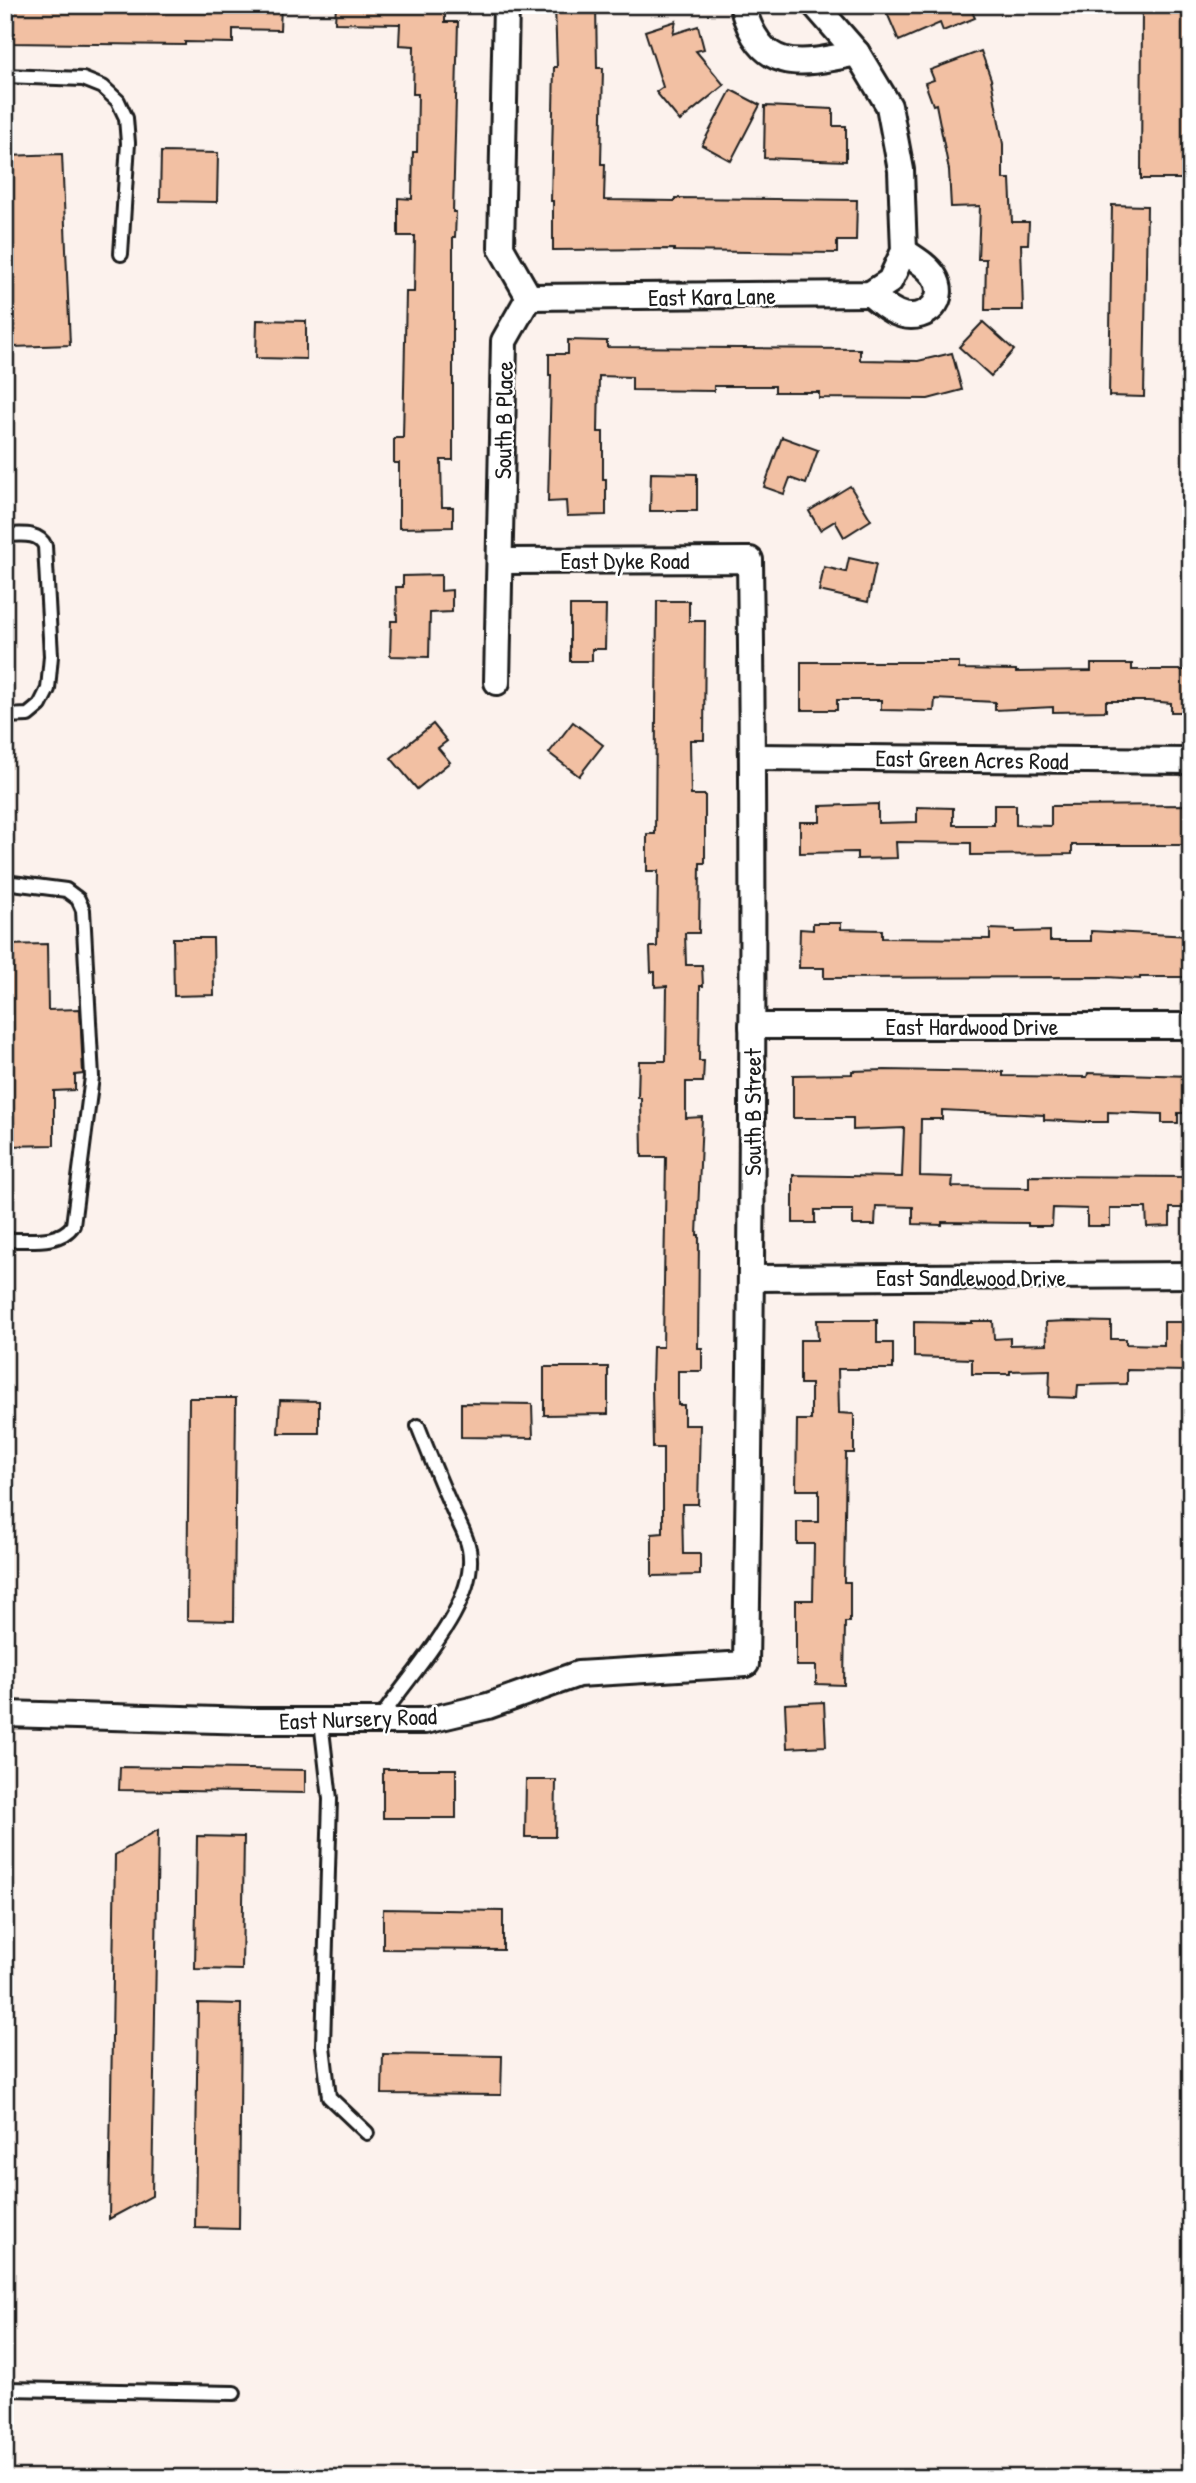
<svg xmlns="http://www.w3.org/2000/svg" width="1196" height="2483" font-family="'Patrick Hand',sans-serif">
	<rect width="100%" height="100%" fill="#fcf2ed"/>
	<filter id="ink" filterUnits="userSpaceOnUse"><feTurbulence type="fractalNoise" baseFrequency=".0143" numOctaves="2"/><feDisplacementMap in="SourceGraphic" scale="14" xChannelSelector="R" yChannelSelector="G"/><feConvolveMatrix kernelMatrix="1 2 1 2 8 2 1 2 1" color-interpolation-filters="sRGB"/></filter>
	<g filter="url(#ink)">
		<g fill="#f2c0a3" stroke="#1c1c1c" stroke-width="2">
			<polygon points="5,5 281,5 280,30 233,29 233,43 185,42 185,45 5,43"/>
			<polygon points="336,5 445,8 445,22 458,22 453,212 456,212 455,237 453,237 453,460 441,460 442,507 453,507 453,527 399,528 399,463 394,463 394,438 403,438 406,292 414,292 415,236 398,236 398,198 412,199 413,152 417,152 418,94 413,94 414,46 399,45 400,24 335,23"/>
			<polygon points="555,5 596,5 597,68 603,68 601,164 605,164 604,200 675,201 675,198 857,200 856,241 837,241 837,253 674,251 674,249 553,250 553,201 551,201 554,67 557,67"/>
			<polygon points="905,5 969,5 975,18 943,31 940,23 899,41 887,13"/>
			<polygon points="1142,5 1191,5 1191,179 1141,179"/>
			<polygon points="676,21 673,34 698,26 704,49 696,51 724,85 680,121 656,92 663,87 645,31"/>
			<polygon points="981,51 991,79 1003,144 1003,179 1010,179 1012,222 1029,222 1028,244 1021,244 1023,310 985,310 986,259 978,259 980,206 951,207 949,170 936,104 933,105 925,83 934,80 930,70"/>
			<polygon points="731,90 760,105 731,161 702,145"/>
			<polygon points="765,106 833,109 833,126 846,126 846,161 764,158"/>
			<polygon points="161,152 218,153 217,202 160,201"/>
			<polygon points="62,154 70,345 13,347 6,156"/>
			<polygon points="1112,205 1147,206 1144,397 1109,396"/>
			<polygon points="257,320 306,321 306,359 256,358"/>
			<polygon points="983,322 1014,350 991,376 959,347"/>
			<polygon points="568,340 607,341 607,347 860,349 860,360 918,361 952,353 962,390 928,399 819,398 819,392 775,392 775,386 714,386 714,391 632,390 632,377 599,376 598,432 603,432 603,479 606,479 606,515 567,516 566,501 548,502 551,375 549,375 549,354 568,354"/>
			<polygon points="782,437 818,450 806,484 790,478 784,494 764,487"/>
			<polygon points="651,473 697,474 697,511 650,511"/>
			<polygon points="850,486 871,520 844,537 835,521 820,530 809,511"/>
			<polygon points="849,558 876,564 868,602 819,591 824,567 846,572"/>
			<polygon points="441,575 441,591 452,590 452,612 430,613 429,657 390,656 391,621 397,621 396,587 403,587 403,576"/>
			<polygon points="657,601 689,601 689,621 705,621 704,740 690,740 691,795 705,795 705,863 700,863 699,933 685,933 686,965 702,965 703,986 700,986 699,1061 704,1061 703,1082 686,1082 686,1118 702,1117 697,1235 699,1235 698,1348 702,1348 702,1371 678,1371 678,1405 684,1405 684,1425 700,1425 698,1504 682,1504 683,1554 700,1554 700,1575 652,1576 652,1534 663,1533 663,1448 653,1448 652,1386 653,1347 663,1347 666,1157 642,1157 641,1098 638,1098 639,1061 666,1061 667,986 655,987 655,972 651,972 650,947 657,947 658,871 647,871 647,834 655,834"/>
			<polygon points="570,606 606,606 605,649 592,649 592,661 570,661"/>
			<polygon points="801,662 959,662 959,669 1016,670 1016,672 1091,671 1091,664 1132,664 1132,670 1191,670 1191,712 1171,712 1171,703 1148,701 1106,701 1106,711 1053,712 1053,707 995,710 995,702 935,699 934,711 881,710 881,700 837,700 837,710 801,710"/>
			<polygon points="573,722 603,745 579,776 549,753"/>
			<polygon points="433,724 447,741 438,748 450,762 417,789 391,758"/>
			<polygon points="878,804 878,823 917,822 917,807 953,808 953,825 994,825 994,805 1016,805 1016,825 1051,826 1051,806 1191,805 1191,845 1072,845 1072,854 971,855 971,843 896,842 897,858 857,859 857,852 800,853 800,822 820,822 820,806"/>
			<polygon points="813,923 841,923 841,929 882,930 882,938 990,939 990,929 1015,930 1015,932 1050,931 1050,941 1091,941 1091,931 1191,936 1191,977 1140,977 1140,979 1106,977 824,978 824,968 799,968 800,929 813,930"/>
			<polygon points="173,938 213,938 214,995 174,996"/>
			<polygon points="47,944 48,1010 80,1009 83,1074 75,1075 75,1090 54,1091 54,1145 5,1146 5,945"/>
			<polygon points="885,1070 1003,1072 1003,1076 1087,1077 1088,1073 1191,1076 1191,1113 1178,1113 1178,1123 1162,1123 1162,1114 1108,1112 1108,1122 1087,1122 1044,1120 1044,1115 942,1110 942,1119 921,1119 920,1176 953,1177 952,1187 1029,1188 1029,1176 1189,1177 1189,1208 1170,1208 1170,1226 1147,1227 1146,1208 1110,1208 1110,1226 1087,1226 1087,1209 1053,1208 1052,1226 1028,1226 1028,1223 942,1222 942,1225 913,1224 913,1207 876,1206 875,1225 853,1225 853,1210 815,1210 815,1223 793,1223 793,1175 902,1177 904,1128 853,1130 853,1118 793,1118 793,1075 852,1074 852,1071"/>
			<polygon points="817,1320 877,1320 877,1343 893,1343 893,1369 838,1369 839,1413 854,1414 854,1453 846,1453 844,1582 850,1582 850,1622 845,1622 844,1685 816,1684 816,1666 796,1666 796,1600 813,1600 814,1544 797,1544 797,1522 819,1522 819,1490 796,1490 797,1420 811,1420 811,1384 800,1384 800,1340 818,1340"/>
			<polygon points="972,1321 993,1321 994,1339 1010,1338 1010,1345 1047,1344 1046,1322 1069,1321 1111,1322 1111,1339 1126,1339 1126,1344 1164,1345 1164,1322 1187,1322 1187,1371 1127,1370 1127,1384 1078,1385 1077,1398 1049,1397 1050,1370 1010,1371 1010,1374 972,1374 972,1359 914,1357 914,1322 972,1323"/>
			<polygon points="544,1367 608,1367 608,1414 544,1415"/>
			<polygon points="189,1398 236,1398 234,1621 187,1620"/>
			<polygon points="280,1400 319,1401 319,1433 278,1433"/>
			<polygon points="461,1403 532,1404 533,1438 461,1437"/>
			<polygon points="824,1702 826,1746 787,1748 785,1704"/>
			<polygon points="120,1767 305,1770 305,1793 119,1790"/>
			<rect x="383" y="1769" width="73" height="49"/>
			<polygon points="526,1780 556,1780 555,1837 525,1837"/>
			<polygon points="158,1830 152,2196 109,2219 115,1855"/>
			<polygon points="197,1836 244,1837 242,1970 195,1969"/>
			<polygon points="383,1909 503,1911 503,1950 383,1949"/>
			<polygon points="198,2003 241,2004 239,2229 195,2228"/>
			<polygon points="383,2054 502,2056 501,2095 382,2094"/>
		</g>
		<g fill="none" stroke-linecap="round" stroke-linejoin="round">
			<defs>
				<g id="service">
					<polyline points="5,76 83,79 103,87 118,101 126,118 128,143 121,254"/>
					<path d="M5,535c15,0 33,-4 40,11l6,110 -3,33 -8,16 -12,10 -23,1"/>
					<path d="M5,882l61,8 12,9 5,11 9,167 -19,148c-13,20 -46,14 -68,15"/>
					<polyline points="321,1721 330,1799 323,2046 329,2097 367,2133"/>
					<path d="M379,1721c28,-45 101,-116 90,-172 -2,-13 -11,-27 -16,-39 -13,-28 -24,-56 -35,-84"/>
					<polyline points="5,2389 234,2393"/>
				</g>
				<g id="minor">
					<path d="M742,5c19,70 57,60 115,48"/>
					<path d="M870,294c10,8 20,18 33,21 24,6 46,-16 31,-39 -7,-11 -20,-18 -30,-25"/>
					<polyline points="529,297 870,294 890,281 904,251 901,170 889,106 857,53 815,5"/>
					<polyline points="497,682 504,341 529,297 501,248 506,5"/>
					<polyline points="752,757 1191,761"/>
					<polyline points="752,1026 1191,1026"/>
					<polyline points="752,1278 1191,1275"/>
					<path d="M5,1714l248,7h172l63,-15 90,-32 168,-10c6,-368 9,-736 4,-1104l-249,1"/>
				</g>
			</defs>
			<use href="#service" stroke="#1c1c1c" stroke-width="18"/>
			<use href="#minor" stroke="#1c1c1c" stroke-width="30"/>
			<use href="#service" stroke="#fff" stroke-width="12"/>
			<use href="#minor" stroke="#fff" stroke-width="24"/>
		</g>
	</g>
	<g text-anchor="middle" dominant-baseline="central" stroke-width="5" stroke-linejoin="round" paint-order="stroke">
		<g font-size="24" fill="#1c1c1c" stroke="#fff">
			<text transform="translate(712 296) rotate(-1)">East Kara Lane</text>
			<text transform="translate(503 420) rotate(-89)">South B Place</text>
			<text x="625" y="560">East Dyke Road</text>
			<text transform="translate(972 759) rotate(1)">East Green Acres Road</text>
			<text x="972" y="1026">East Hardwood Drive</text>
			<text transform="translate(752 1112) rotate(-90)">South B Street</text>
			<text x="971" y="1277">East Sandlewood Drive</text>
			<text transform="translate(358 1718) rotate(-2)">East Nursery Road</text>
		</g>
	</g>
	<rect width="1196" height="2483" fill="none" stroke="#fff" stroke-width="28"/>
	<rect x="14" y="14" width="1168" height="2455" fill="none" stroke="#1c1c1c" stroke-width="2.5" filter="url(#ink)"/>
</svg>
